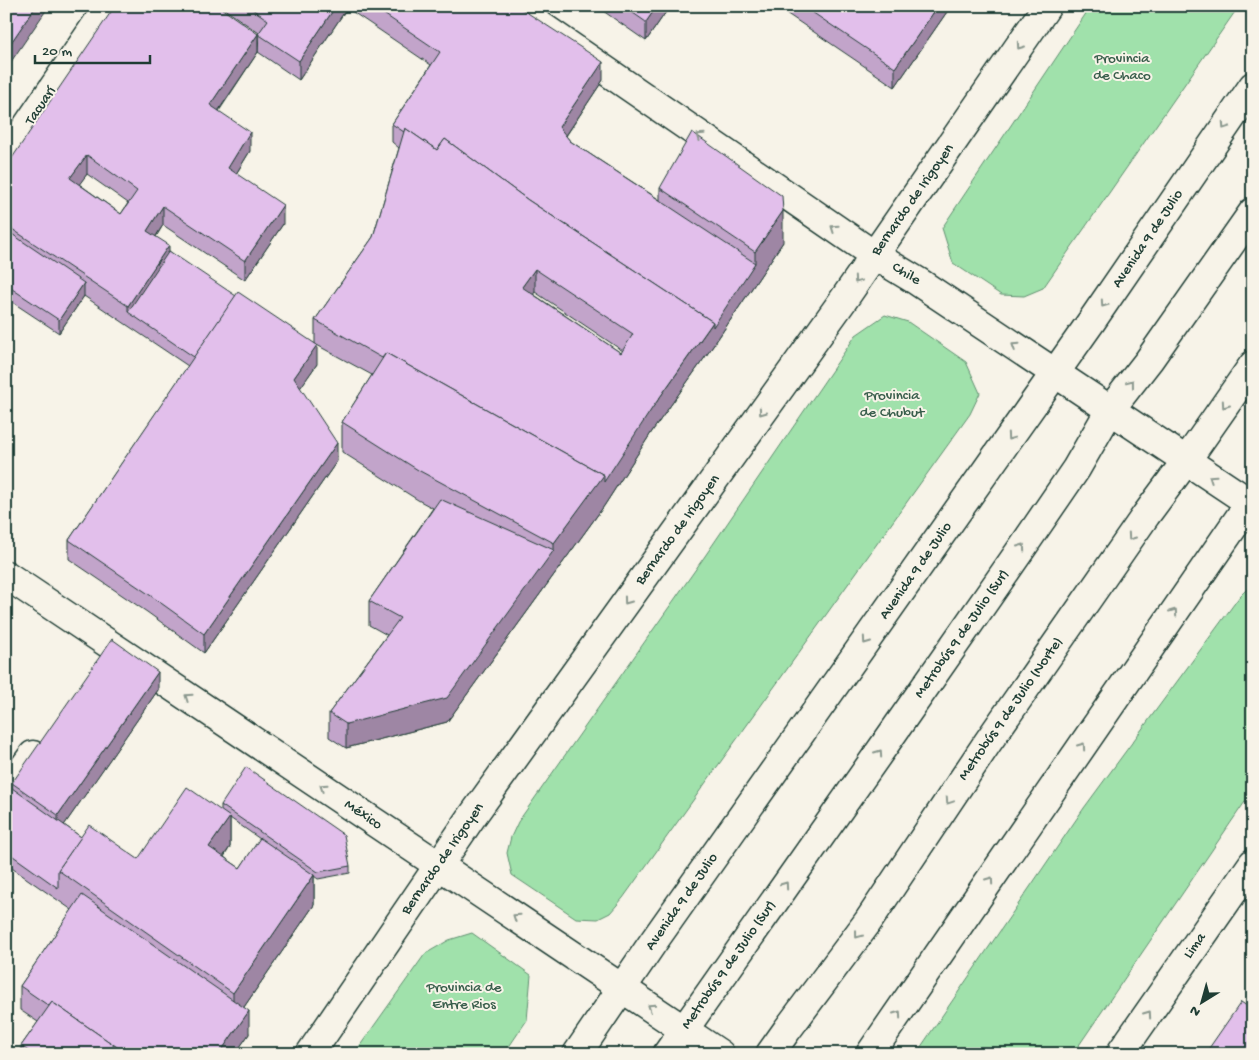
<svg xmlns="http://www.w3.org/2000/svg" width="1259" height="1060" font-family="'Gochi Hand',sans-serif">
	<rect width="100%" height="100%" fill="#f7f3e8"/>
	<filter id="ink" filterUnits="userSpaceOnUse"><feTurbulence type="fractalNoise" baseFrequency=".02" numOctaves="2"/><feDisplacementMap in="SourceGraphic" scale="10" xChannelSelector="R" yChannelSelector="G"/><feConvolveMatrix kernelMatrix="1 2 1 2 8 2 1 2 1" color-interpolation-filters="sRGB"/></filter>
	<g filter="url(#ink)">
		<g fill="#a0e1ab" stroke="#608f70">
			<polygon points="1091,6 1239,6 1043,288 1024,296 1001,295 953,263 942,228"/>
			<polygon points="885,315 908,322 966,362 980,393 970,414 623,898 610,913 598,919 576,918 512,875 507,853 511,837 518,822 705,556 856,335"/>
			<polygon points="1253,583 1253,790 1073,1054 916,1054 1084,808 1240,596"/>
			<polygon points="472,933 531,975 527,1020 504,1054 354,1054 425,954 449,940"/>
		</g>
		<g fill="none" stroke-linecap="round" stroke-linejoin="round">
			<defs>
				<g id="minor">
					<polyline points="512,6 874,255 917,281 1253,505"/>
					<polyline points="6,157 109,6"/>
					<polyline points="6,575 720,1054"/>
					<polyline points="6,792 33,755"/>
					<polyline points="310,1054 471,818 844,299 1047,6"/>
					<polyline points="667,1054 888,740 1024,545 1076,469 1110,410 1149,360 1253,212"/>
					<polyline points="770,1054 787,1030 867,923 988,742 1146,515 1186,461 1253,365"/>
					<polyline points="1120,1054 1253,863"/>
				</g>
				<g id="highway">
					<polyline points="577,1054 654,941 1091,322 1253,86"/>
					<polyline points="870,1054 1253,498"/>
				</g>
			</defs>
			<use href="#minor" stroke="#1f3d34" stroke-width="31"/>
			<use href="#highway" stroke="#1f3d34" stroke-width="31"/>
			<use href="#minor" stroke="#f7f3e8" stroke-width="28"/>
			<use href="#highway" stroke="#f7f3e8" stroke-width="28"/>
		</g>
		<g fill="#c2a4ca" stroke="#1f3d34" fill-rule="evenodd">
			<path d="M220,6h297l86,74 -37,56 4,5 90,59v-12l123,54 -70,104 -60,84 -49,76 -157,216 -101,26 -17,-11v-24l58,-78 -18,-10v-24l64,-93 -15,-8 -76,-48v-30l30,-47 -57,-31v-24l58,-83 26,-89 -7,-6v-18l39,-59 -84,-57 -48,72 -41,-28 1,-19zM535,292l88,59 -2,2 -88,-59z"/>
			<polygon points="596,6 670,6 646,41"/>
			<polygon points="786,6 951,6 895,87 786,13"/>
			<path d="M258,52l-39,59 31,40 -14,23 47,50 -38,56 -82,-55 -7,12 13,14 148,113 -17,24 37,73 -133,192 -57,-41 -78,-53v-19l119,-174 -104,-70 -25,37 -53,-35v-131zM87,174l41,29 -7,11 -42,-30z"/>
			<path d="M158,690l-94,135 17,12 57,22 83,-48v-6l129,61v7l-32,6 -4,-3v29l-70,102 5,27 -14,20h-214v-8l17,-24 -18,-12v-24l52,-76 -66,-46v-68l6,-8v-5zM230,818l30,21 -20,29 -16,-11 6,-10z"/>
		</g>
		<g fill="#9e86a4" stroke="#1f3d34">
			<polygon points="36,6 49,6 6,69 6,50"/>
			<polygon points="336,6 347,6 347,8 299,80 299,61"/>
			<polygon points="657,6 670,6 646,41 646,22"/>
			<polygon points="938,6 951,6 895,87 895,68"/>
			<polygon points="258,34 258,52 210,123 210,105"/>
			<polygon points="603,62 603,80 559,146 559,127"/>
			<polygon points="250,132 250,151 228,187 228,168"/>
			<polygon points="87,155 87,174 70,197 70,178"/>
			<polygon points="283,205 283,224 245,280 245,261"/>
			<polygon points="163,206 163,225 147,250 147,231"/>
			<polygon points="783,211 783,242 713,346 653,430 604,506 447,722 346,748 346,724 554,550 554,543 653,407 755,263 755,252"/>
			<polygon points="169,245 169,264 128,312 128,306"/>
			<polygon points="535,269 535,292 522,311 522,287"/>
			<polygon points="84,283 84,296 59,333 59,320"/>
			<polygon points="317,345 317,364 294,397 294,378"/>
			<polygon points="337,443 337,461 204,653 204,634"/>
			<polygon points="158,672 158,690 58,834 58,815"/>
			<polygon points="230,817 230,847 209,877 209,847"/>
			<polygon points="314,875 314,905 233,1023 233,993"/>
			<polygon points="249,1011 249,1034 235,1054 219,1054"/>
		</g>
		<g fill="#e2bfeb" stroke="#1f3d34" fill-rule="evenodd">
			<polygon points="6,6 36,6 6,50"/>
			<path d="M115,6h103l40,28 -48,71 40,27 -22,36 55,37 -38,56 -82,-55 -16,25 22,14 -41,61 -122,-81v-58l47,-70zM87,155l50,36 -16,23 -51,-36z"/>
			<polygon points="248,6 336,6 299,61 258,34 268,20"/>
			<polygon points="372,6 517,6 603,62 559,127 570,141 755,263 713,327 713,322 528,200 445,139 437,150 405,128 404,132 392,124 440,52"/>
			<polygon points="623,6 657,6 646,22"/>
			<polygon points="803,6 938,6 895,68"/>
			<path d="M405,128l32,22 8,-11 83,61 185,122 -60,85 -49,75v-7l-218,-122 -4,5 -67,-38 58,-83zM535,269l98,65 -12,19 -99,-66z"/>
			<polygon points="692,132 782,196 783,211 755,252 660,188"/>
			<polygon points="6,230 84,283 59,320 6,285"/>
			<polygon points="169,251 236,296 194,357 128,312"/>
			<polygon points="238,292 317,345 294,378 337,443 204,634 147,593 69,540"/>
			<polygon points="386,353 604,475 554,543 418,470 342,422"/>
			<polygon points="440,499 554,550 447,698 346,724 329,713 400,618 369,601"/>
			<polygon points="112,639 158,672 58,815 12,783"/>
			<polygon points="246,767 344,835 350,866 318,872 221,805"/>
			<polygon points="187,787 230,817 209,847 240,868 260,838 314,875 233,993 58,870 89,825 138,859"/>
			<polygon points="12,788 81,837 58,870 58,888 6,851 6,796"/>
			<polygon points="82,895 249,1011 219,1054 127,1054 52,1002 49,1006 20,986"/>
			<polygon points="52,1002 127,1054 33,1054 21,1046"/>
			<polygon points="1241,1002 1253,1010 1253,1054 1205,1054"/>
		</g>
		<defs><path id="oneway-chevron" d="M-2-3.5L2.5 0L-2 3.5" fill="none" stroke-width="1.6" stroke-linecap="round" stroke-linejoin="round" transform="scale(1.25)"/></defs>
		<g stroke="#8b988e">
			<use href="#oneway-chevron" transform="translate(1020 46) rotate(125)"/>
			<use href="#oneway-chevron" transform="translate(1225 126) rotate(124)"/>
			<use href="#oneway-chevron" transform="translate(700 136) rotate(-145)"/>
			<use href="#oneway-chevron" transform="translate(834 228) rotate(-145)"/>
			<use href="#oneway-chevron" transform="translate(857 280) rotate(125)"/>
			<use href="#oneway-chevron" transform="translate(1104 304) rotate(125)"/>
			<use href="#oneway-chevron" transform="translate(1015 346) rotate(-147)"/>
			<use href="#oneway-chevron" transform="translate(1131 383) rotate(-53)"/>
			<use href="#oneway-chevron" transform="translate(1225 405) rotate(125)"/>
			<use href="#oneway-chevron" transform="translate(762 412) rotate(126)"/>
			<use href="#oneway-chevron" transform="translate(1010 437) rotate(125)"/>
			<use href="#oneway-chevron" transform="translate(1212 478) rotate(-146)"/>
			<use href="#oneway-chevron" transform="translate(1131 537) rotate(125)"/>
			<use href="#oneway-chevron" transform="translate(1022 547) rotate(-55)"/>
			<use href="#oneway-chevron" transform="translate(627 601) rotate(126)"/>
			<use href="#oneway-chevron" transform="translate(1174 612) rotate(-55)"/>
			<use href="#oneway-chevron" transform="translate(866 641) rotate(125)"/>
			<use href="#oneway-chevron" transform="translate(188 697) rotate(-146)"/>
			<use href="#oneway-chevron" transform="translate(1082 746) rotate(-55)"/>
			<use href="#oneway-chevron" transform="translate(879 753) rotate(-55)"/>
			<use href="#oneway-chevron" transform="translate(323 787) rotate(-146)"/>
			<use href="#oneway-chevron" transform="translate(949 801) rotate(124)"/>
			<use href="#oneway-chevron" transform="translate(990 880) rotate(-55)"/>
			<use href="#oneway-chevron" transform="translate(785 885) rotate(-55)"/>
			<use href="#oneway-chevron" transform="translate(516 917) rotate(-146)"/>
			<use href="#oneway-chevron" transform="translate(858 935) rotate(127)"/>
			<use href="#oneway-chevron" transform="translate(651 1007) rotate(-147)"/>
			<use href="#oneway-chevron" transform="translate(898 1014) rotate(-55)"/>
			<use href="#oneway-chevron" transform="translate(1148 1014) rotate(-55)"/>
		</g>
	</g>
	<g text-anchor="middle" dominant-baseline="central" stroke-width="4" stroke-linejoin="round" paint-order="stroke">
		<g font-size="15" fill="#395e4c" stroke="#f7f3e8">
			<text x="1122" y="59">Provincia<tspan x="1122" dy="17">de Chaco</tspan></text>
			<text x="892" y="396">Provincia<tspan x="892" dy="17">de Chubut</tspan></text>
			<text x="464" y="988">Provincia de<tspan x="464" dy="17">Entre Rios</tspan></text>
		</g>
		<g font-size="15" fill="#1f3d34" stroke="#f7f3e8">
			<text transform="translate(41 106) rotate(-56)">Tacuarí</text>
			<text transform="translate(913 200) rotate(-55)">Bernardo de Irigoyen</text>
			<text transform="translate(1148 239) rotate(-56)">Avenida 9 de Julio</text>
			<text transform="translate(906 274) rotate(31)">Chile</text>
			<text transform="translate(678 530) rotate(-54)">Bernardo de Irigoyen</text>
			<text transform="translate(916 571) rotate(-55)">Avenida 9 de Julio</text>
			<text transform="translate(962 634) rotate(-55)">Metrobús 9 de Julio (Sur)</text>
			<text transform="translate(1011 709) rotate(-55)">Metrobús 9 de Julio (Norte)</text>
			<text transform="translate(363 815) rotate(34)">México</text>
			<text transform="translate(443 859) rotate(-55)">Bernardo de Irigoyen</text>
			<text transform="translate(682 902) rotate(-55)">Avenida 9 de Julio</text>
			<text transform="translate(1195 946) rotate(-55)">Lima</text>
			<text transform="translate(729 965) rotate(-55)">Metrobús 9 de Julio (Sur)</text>
		</g>
	</g>
	<rect width="1259" height="1060" fill="none" stroke="#f7f3e8" stroke-width="25"/>
	<rect x="12" y="12" width="1234" height="1035" fill="none" stroke="#1f3d34" stroke-width="2" filter="url(#ink)"/>
	<g transform="translate(1202 1002) rotate(217)" stroke="#f7f3e8" stroke-width="4" paint-order="stroke">
	<path d="M0-4L9 19L0 12L-9 19Z" fill="#1f3d34"/>
	<text y="-8" font-size="14" font-weight="bold" text-anchor="middle" fill="#1f3d34">N</text>
	</g>
	<path d="M35 55v8h115v-8" fill="none" stroke="#1f3d34" stroke-width="2.5"/>
	<text x="42" y="55" font-size="15" fill="#1f3d34" stroke="#f7f3e8" stroke-width="4" paint-order="stroke">20 m</text>
</svg>
